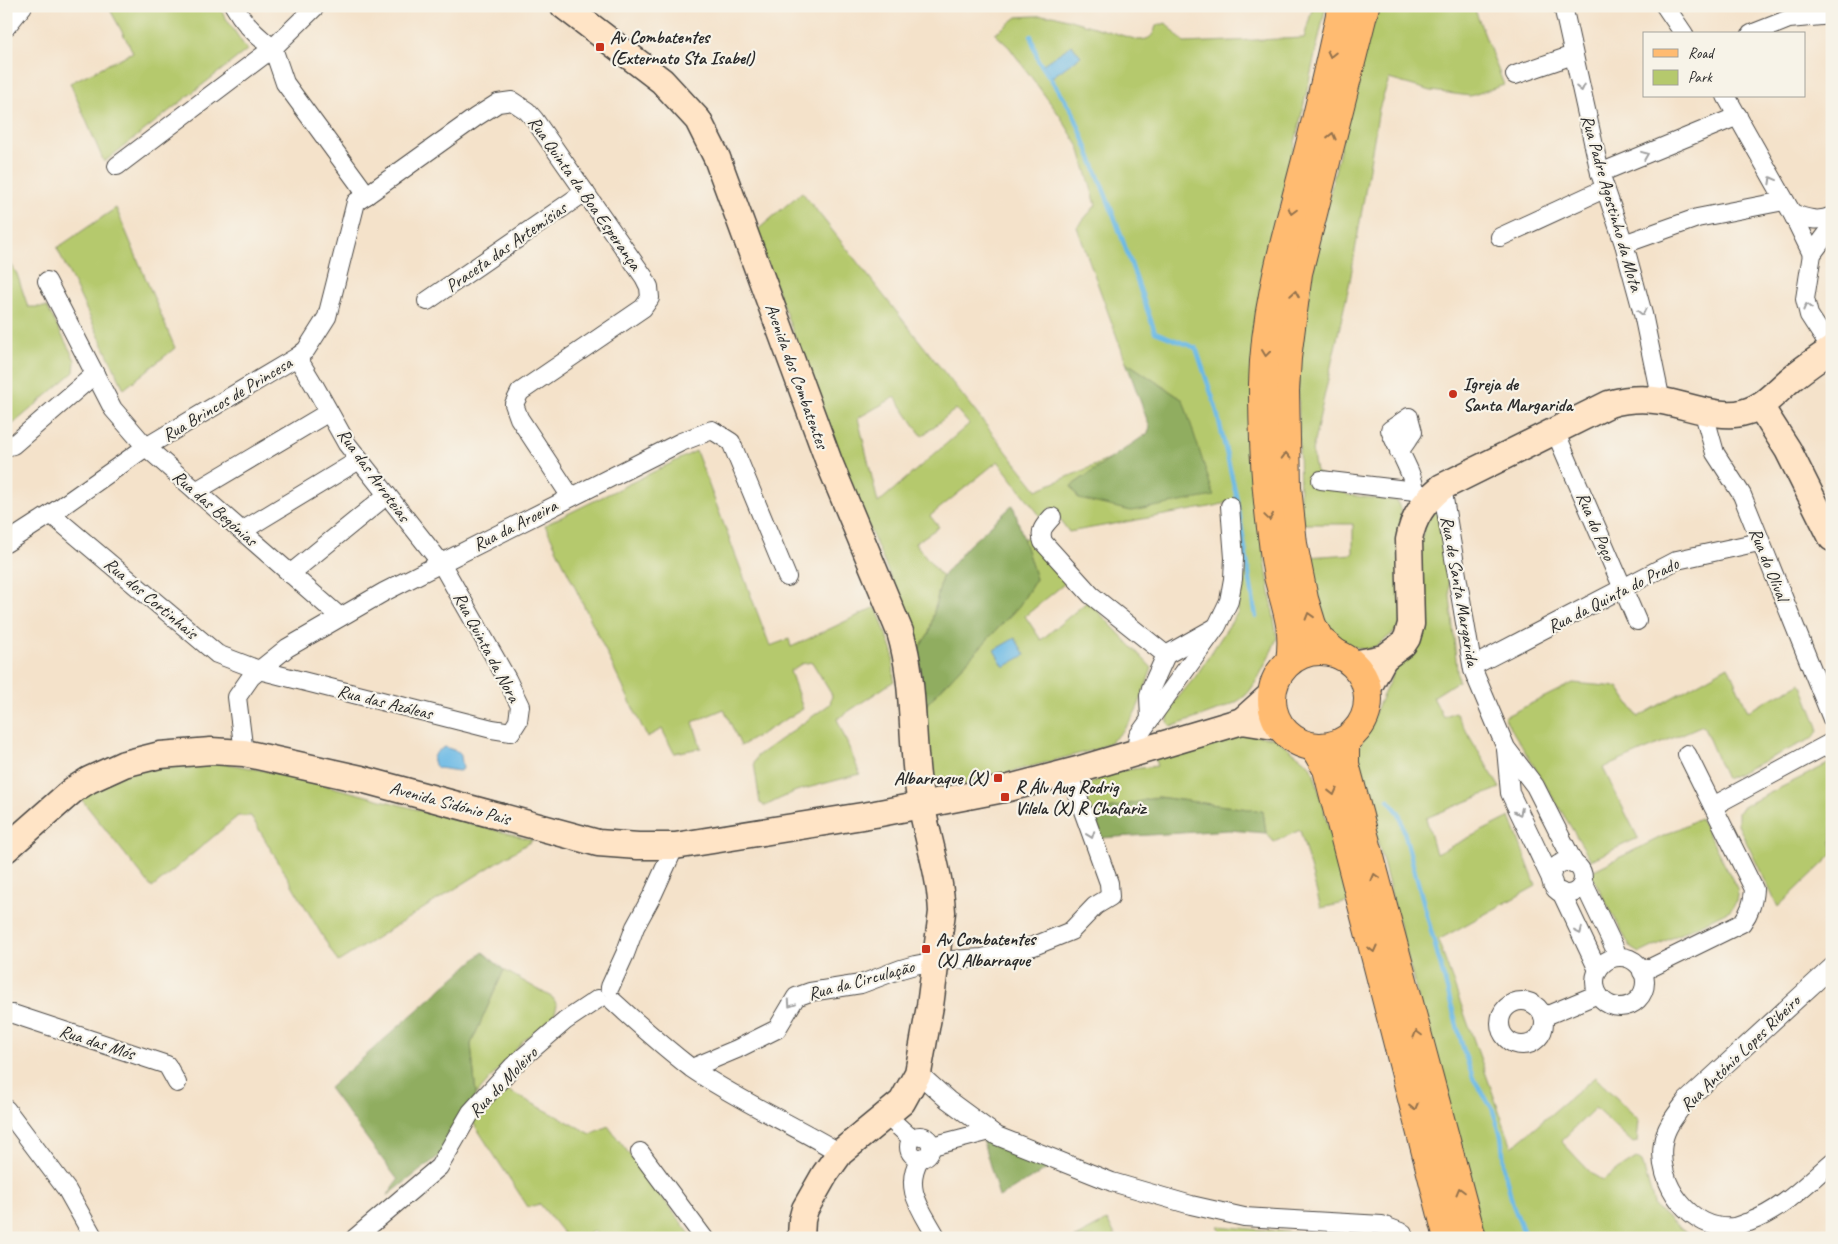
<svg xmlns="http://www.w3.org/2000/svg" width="1838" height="1244" font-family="Caveat,sans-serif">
	<rect width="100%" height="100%" fill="#f7f3e8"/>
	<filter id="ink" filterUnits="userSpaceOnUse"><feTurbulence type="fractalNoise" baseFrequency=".02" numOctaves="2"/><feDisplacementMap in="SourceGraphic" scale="10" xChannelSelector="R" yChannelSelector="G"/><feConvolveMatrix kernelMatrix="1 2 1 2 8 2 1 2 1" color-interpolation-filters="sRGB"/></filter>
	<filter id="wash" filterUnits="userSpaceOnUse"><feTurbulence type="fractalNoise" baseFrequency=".0096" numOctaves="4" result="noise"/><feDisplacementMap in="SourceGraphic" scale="20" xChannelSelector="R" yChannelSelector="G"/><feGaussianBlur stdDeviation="1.12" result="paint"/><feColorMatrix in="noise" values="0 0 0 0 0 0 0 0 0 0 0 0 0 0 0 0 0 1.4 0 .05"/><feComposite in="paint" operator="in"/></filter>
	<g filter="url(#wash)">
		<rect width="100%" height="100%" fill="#f4e2ca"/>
		<g fill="#b5c96d" stroke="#707a4c" fill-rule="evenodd">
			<polygon points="108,6 218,6 247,50 104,162 70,83 133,52"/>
			<path d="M1313,6h13l-51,226 -20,262 22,144c-6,15 -20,46 -31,57 -15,14 -55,24 -75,32l-3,-5v-9l3,-7 25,-30 42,-64 -5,-111 -18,5 -146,26 -18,-25 -10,10 -43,-56 -68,55 9,11 -24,16 27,34 -13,56 -10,15 -3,-12 -61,-141 -100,-263 47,-40 235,298 75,-32 -41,28 8,13 104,-99 -57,-38 -49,-135 19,-22 -17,-58 -19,-31 -51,-69 -14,-13 22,-17 36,-2 85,25c11,0 15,-3 18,-14l10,-3 18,20 120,-5zM895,397l27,39 34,-27 13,15 -91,79 -20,-85z"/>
			<polygon points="1373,6 1478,6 1475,10 1504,85 1470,96 1431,91 1389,79 1379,109 1350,281 1312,451 1316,471 1348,495 1397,501 1401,511 1403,618 1397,630 1377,646 1365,650 1345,644 1330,632 1320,620 1307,557 1353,554 1353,524 1303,524 1300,505 1298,375 1306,311 1317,249"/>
			<polygon points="116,208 175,348 124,389 57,248"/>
			<polygon points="6,256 17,274 28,307 47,307 75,360 74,372 6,430"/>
			<polygon points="696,451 770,646 789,639 791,647 876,607 893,652 894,681 837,719 860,774 796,791 765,806 760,803 754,763 757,756 830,704 832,695 812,662 801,664 790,671 803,709 741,746 724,709 693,722 701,748 674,753 662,729 647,737 545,525"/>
			<polygon points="1442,509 1458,681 1433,697 1443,717 1455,712 1500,788 1426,818 1436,854 1510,817 1536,886 1438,940 1512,1147 1595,1077 1639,1120 1637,1142 1633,1143 1595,1108 1561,1141 1592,1174 1602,1180 1636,1158 1642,1162 1655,1207 1692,1238 1480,1238 1358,765 1359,747 1396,667 1421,636 1420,544 1427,516"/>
			<path d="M1031,536l38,44 -44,36 16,24 47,-39 64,67c-9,25 -16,54 -38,71 -5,4 -12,7 -17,10l-150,40 -15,-3 -3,-3 -7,-74 97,-103 17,-27 -13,-40z"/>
			<polygon points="1728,666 1748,711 1801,683 1818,727 1818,731 1813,738 1726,779 1703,725 1603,768 1638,838 1591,860 1504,717 1573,683 1618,687 1638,717"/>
			<polygon points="1235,733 1275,738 1308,763 1314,773 1349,902 1321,908 1300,830 1274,842 1266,833 1263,811 1158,797 1092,813 1084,788 1109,772 1157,766 1154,757"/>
			<polygon points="218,762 283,774 533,840 338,962 251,816 238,816 152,888 78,795 130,771"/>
			<polygon points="1832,762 1832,855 1778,907 1738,825 1738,813 1742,807"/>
			<polygon points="1700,818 1738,890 1736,902 1730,910 1640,953 1630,947 1592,876 1594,870"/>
			<polygon points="504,970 553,998 557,1005 554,1016 524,1040 476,1095 471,1044"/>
			<polygon points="505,1089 591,1134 608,1126 693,1238 599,1238 594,1231 581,1238 567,1238 540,1204 528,1207 472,1121"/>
			<polygon points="1107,1221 1117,1238 1075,1238"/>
			<polygon points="1218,1226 1348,1238 1223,1238"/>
		</g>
		<g fill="#90ad60" stroke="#5e6c46">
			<polygon points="1126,362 1183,400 1214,496 1131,511 1079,499 1071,486 1148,433 1150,428"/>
			<polygon points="1013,505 1036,579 1019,606 922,709 919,648 929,633 942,577 967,547"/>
			<polygon points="1158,797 1263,811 1266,833 1229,830 1100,838 1092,813"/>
			<polygon points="483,952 504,970 471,1044 476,1095 444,1152 387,1196 398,1180 329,1088"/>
			<polygon points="982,1138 1049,1168 999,1197"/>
		</g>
		<g fill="#6bb9e5" stroke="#4b7288">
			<polygon points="1072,45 1081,56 1052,77 1043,64"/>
			<polygon points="1015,638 1025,655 1004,667 994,650"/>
			<path d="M445,747l14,5 2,4 2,13 -4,2 -21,-3c-11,-9 -3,-16 7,-21z"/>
		</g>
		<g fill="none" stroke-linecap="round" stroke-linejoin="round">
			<g stroke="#6bb9e5" stroke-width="4.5">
				<polyline points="1031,36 1038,60 1073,112 1117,224 1155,332 1196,348 1216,408 1237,499 1256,617"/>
				<polyline points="1388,800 1399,813 1465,1055 1473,1078 1492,1108 1501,1135 1505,1173 1513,1205 1524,1233 1524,1238"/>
			</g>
		</g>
	</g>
	<g filter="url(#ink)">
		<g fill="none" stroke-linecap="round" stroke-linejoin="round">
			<defs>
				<g id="street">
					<path d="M234,6c10,18 22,30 39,42"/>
					<polyline points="1563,6 1600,173 1624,244 1643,314 1661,401"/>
					<polyline points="1665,6 1684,34"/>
					<polyline points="6,27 23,6"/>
					<polyline points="1751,34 1789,19 1832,15"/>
					<polyline points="273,48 285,83 367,195 476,117 498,103 512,101 527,111 534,119 644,277 649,287 650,298 643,308 520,392 514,404 519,418 571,497"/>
					<polyline points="1515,75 1573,55"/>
					<polyline points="1726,96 1792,213 1812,254"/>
					<polyline points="117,166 273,48 316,6"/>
					<polyline points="1600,173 1738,116"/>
					<path d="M1792,213c13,5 26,10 40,3"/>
					<polyline points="1500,237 1604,189"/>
					<polyline points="1624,244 1697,218 1784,201"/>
					<polyline points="47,281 113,409 146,447 340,617"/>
					<polyline points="427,301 585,192"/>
					<polyline points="1831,349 1809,315 1805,299 1812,254 1832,227"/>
					<polyline points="1703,410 1715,453 1742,495 1832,719"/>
					<polyline points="1555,431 1637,621"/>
					<polyline points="6,447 13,445 95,374"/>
					<path d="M1399,452l14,-20 -4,-15 -19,13c7,19 23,42 25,61"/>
					<polyline points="1321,480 1415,491 1424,495"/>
					<polyline points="1442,487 1473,670 1506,748 1535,786 1574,863"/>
					<polyline points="196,491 329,412"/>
					<polyline points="51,514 217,654 259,670 492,729 511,732 518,721 520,706 507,679 441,563 347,444 314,385 297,357"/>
					<path d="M1052,517c-8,9 -13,13 -9,25l48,53 75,60"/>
					<polyline points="242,531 359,460"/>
					<polyline points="6,543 51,514 146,447 297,357 306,350 327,317 356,202 367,195"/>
					<polyline points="290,574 387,495"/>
					<polyline points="1473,666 1677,560 1759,542"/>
					<polyline points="1150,719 1149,696 1151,688 1166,655 1216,627"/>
					<polyline points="1506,749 1510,793 1553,883"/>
					<polyline points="1136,752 1138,736 1217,626 1229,601 1233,579 1234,558 1230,506"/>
					<polyline points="244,753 237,697 251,677 287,648 384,592 681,442 712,430 731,442 787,577"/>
					<polyline points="1713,806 1832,742"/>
					<circle cx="1567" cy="878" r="16"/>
					<polyline points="1583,882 1615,949 1617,957"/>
					<polyline points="1561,892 1598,970"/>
					<circle cx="1620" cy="982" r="25"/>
					<path d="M1832,967l-145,133c-9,12 -22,27 -24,43 -7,40 28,89 71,84 5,-1 10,-4 15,-5 33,-12 56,-37 83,-60"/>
					<path d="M1642,972l100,-49c8,-11 11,-20 12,-34l-67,-135"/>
					<polyline points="610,987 625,954 635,927 653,894 675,846"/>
					<path d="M613,1001c25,23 51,46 78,67 46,32 101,56 149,85"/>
					<circle cx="1522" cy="1023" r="22"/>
					<polyline points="6,1014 13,1014 167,1065 177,1083"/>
					<polyline points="1543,1017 1598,994"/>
					<polyline points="692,1068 737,1049 777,1029 796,997 810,992 861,984 901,969 915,965 936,961 982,958 1034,946 1071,931 1095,906 1110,897 1109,883 1069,772"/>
					<polyline points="918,1073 948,1100 997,1136 1112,1182 1191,1205 1244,1217 1382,1225 1403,1233 1404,1238"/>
					<polyline points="6,1109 67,1190 94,1238"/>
					<polyline points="886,1115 912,1139"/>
					<circle cx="920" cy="1147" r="11"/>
					<polyline points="932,1146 990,1131"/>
					<polyline points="640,1152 704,1238"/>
					<path d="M920,1158c-18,31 2,52 17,80"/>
					<polyline points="355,1238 439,1167 471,1112 513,1066 565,1021 598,999"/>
				</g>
				<g id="secondary">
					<path d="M564,6l98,75 36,39 19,38 112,304 71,170c15,49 11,102 18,152 5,43 22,84 24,128l-12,94 -12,67 -16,29 -62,51 -15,21 -20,35 -3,11 -1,18"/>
					<polyline points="1760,406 1788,450 1832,538"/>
					<path d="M1353,664l31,-6 19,-14 4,-6 4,-14 -2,-84c4,-23 15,-38 33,-53l167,-83c17,-5 35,-6 53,-3 25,4 59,19 83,11 19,-5 32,-21 46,-33 13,-11 27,-20 41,-30"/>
					<polyline points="1367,690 1384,658"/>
					<polyline points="1242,721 1272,694"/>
					<polyline points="6,849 73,790 89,780 124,764 160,755 211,751 244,753 361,779 598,843 638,846 675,846 875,814 1009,788 1081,769 1242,721 1280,727"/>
				</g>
				<g id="primary">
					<circle cx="1320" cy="699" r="48"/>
					<polyline points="1337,654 1320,640 1312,625 1304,599 1293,544 1287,487 1285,391 1287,358 1298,273 1365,6"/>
					<path d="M1290,661c5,-34 -4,-53 -12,-85 -2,-11 -4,-23 -5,-34 -8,-52 -10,-105 -10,-158 1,-67 19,-133 36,-197 16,-60 30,-120 43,-181"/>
					<polyline points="1345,741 1345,764 1472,1238"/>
					<polyline points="1314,747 1327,769 1448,1238"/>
				</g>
			</defs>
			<use href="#street" stroke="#494643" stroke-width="20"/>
			<use href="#secondary" stroke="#494643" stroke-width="29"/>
			<use href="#primary" stroke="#494643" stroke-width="30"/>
			<use href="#street" stroke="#fff" stroke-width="18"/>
			<use href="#secondary" stroke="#ffe4c6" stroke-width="26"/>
			<use href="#primary" stroke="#ffbb71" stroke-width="28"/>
		</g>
		<defs><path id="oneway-chevron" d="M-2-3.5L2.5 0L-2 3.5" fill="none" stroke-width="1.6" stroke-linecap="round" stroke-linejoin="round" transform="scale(1.25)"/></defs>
		<g stroke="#95734e">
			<use href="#oneway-chevron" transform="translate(1331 54) rotate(103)"/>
			<use href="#oneway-chevron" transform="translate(1332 136) rotate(-76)"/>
			<use href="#oneway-chevron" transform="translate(1292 211) rotate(105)"/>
			<use href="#oneway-chevron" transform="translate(1295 294) rotate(-81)"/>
			<use href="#oneway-chevron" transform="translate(1266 353) rotate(97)"/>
			<use href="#oneway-chevron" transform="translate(1286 456) rotate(-91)"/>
			<use href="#oneway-chevron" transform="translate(1269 517) rotate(82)"/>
			<use href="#oneway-chevron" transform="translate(1309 616) rotate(-107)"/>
			<use href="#oneway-chevron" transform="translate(1333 792) rotate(76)"/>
			<use href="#oneway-chevron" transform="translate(1375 877) rotate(-105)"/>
			<use href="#oneway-chevron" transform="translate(1373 949) rotate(76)"/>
			<use href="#oneway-chevron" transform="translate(1417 1034) rotate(-105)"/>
			<use href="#oneway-chevron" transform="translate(1414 1107) rotate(76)"/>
			<use href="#oneway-chevron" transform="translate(1460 1191) rotate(-105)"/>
		</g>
		<g stroke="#a0a0a0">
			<use href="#oneway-chevron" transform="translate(1581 88) rotate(78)"/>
			<use href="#oneway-chevron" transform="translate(1645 155) rotate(-22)"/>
			<use href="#oneway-chevron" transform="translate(1772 180) rotate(-119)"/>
			<use href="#oneway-chevron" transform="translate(1807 307) rotate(-104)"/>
			<use href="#oneway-chevron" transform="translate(1642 312) rotate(77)"/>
			<use href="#oneway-chevron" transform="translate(1519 812) rotate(65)"/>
			<use href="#oneway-chevron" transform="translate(1091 835) rotate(70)"/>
			<use href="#oneway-chevron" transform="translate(1579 931) rotate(65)"/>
			<use href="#oneway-chevron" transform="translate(791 1004) rotate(124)"/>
		</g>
	</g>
	<g fill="#c8321e" stroke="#f7f3e8" stroke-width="2">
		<rect x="595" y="42" width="10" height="10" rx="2.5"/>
		<circle cx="1453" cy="394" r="5"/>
		<rect x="993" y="773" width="10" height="10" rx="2.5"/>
		<rect x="1000" y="792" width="10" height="10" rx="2.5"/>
		<rect x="921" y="944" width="10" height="10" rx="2.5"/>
	</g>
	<g text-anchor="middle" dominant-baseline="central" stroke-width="4.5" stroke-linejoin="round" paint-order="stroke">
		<g font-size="18" font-weight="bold" fill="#2b2b2b" stroke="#f7f3e8" text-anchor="start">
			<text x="610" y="37">Av Combatentes<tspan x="610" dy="21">(Externato Sta Isabel)</tspan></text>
			<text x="1463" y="384">Igreja de<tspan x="1463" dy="21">Santa Margarida</tspan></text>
			<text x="988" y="778" text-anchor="end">Albarraque (X)</text>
			<text x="1015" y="787">R Álv Aug Rodrig<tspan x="1015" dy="21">Vilela (X) R Chafariz</tspan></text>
			<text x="936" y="939">Av Combatentes<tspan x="936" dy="21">(X) Albarraque</tspan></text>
		</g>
		<g font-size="18" fill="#2b2b2b" stroke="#f7f3e8">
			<text transform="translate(585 193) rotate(55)">Rua Quinta da Boa Esperança</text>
			<text transform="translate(1612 203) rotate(74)">Rua Padre Agostinho da Mota</text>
			<text transform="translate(506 247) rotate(-35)">Praceta das Artemísias</text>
			<text transform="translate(797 376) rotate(70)">Avenida dos Combatentes</text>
			<text transform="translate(227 399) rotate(-31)">Rua Brincos de Princesa</text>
			<text transform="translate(374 475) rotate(54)">Rua das Arroteias</text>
			<text transform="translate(215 508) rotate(41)">Rua das Begónias</text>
			<text transform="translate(515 525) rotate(-27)">Rua da Aroeira</text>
			<text transform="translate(1596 526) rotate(67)">Rua do Poço</text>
			<text transform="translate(1769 564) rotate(68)">Rua do Olival</text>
			<text transform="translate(1460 591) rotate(80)">Rua de Santa Margarida</text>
			<text transform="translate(1613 595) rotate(-27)">Rua da Quinta do Prado</text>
			<text transform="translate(151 598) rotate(40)">Rua dos Cortinhais</text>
			<text transform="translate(487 647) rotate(62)">Rua Quinta da Nora</text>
			<text transform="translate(385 702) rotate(14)">Rua das Azáleas</text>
			<text transform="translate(450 803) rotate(15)">Avenida Sidónio Pais</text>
			<text transform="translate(861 980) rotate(-15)">Rua da Circulação</text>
			<text transform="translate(97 1042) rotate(18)">Rua das Mós</text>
			<text transform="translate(1740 1053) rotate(-44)">Rua António Lopes Ribeiro</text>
			<text transform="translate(503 1082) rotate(-46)">Rua do Moleiro</text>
		</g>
	</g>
	<rect width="1838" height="1244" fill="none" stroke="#f7f3e8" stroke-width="25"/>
	<rect x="1643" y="32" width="162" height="65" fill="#f7f3e8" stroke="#a5a39c"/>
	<rect x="1653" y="49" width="25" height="8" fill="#ffbb71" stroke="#a5a39c"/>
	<text x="1688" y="58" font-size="15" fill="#2b2b2b">Road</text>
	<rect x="1653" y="70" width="25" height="15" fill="#b5c96d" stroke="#a5a39c"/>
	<text x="1688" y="82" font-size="15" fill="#2b2b2b">Park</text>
</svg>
